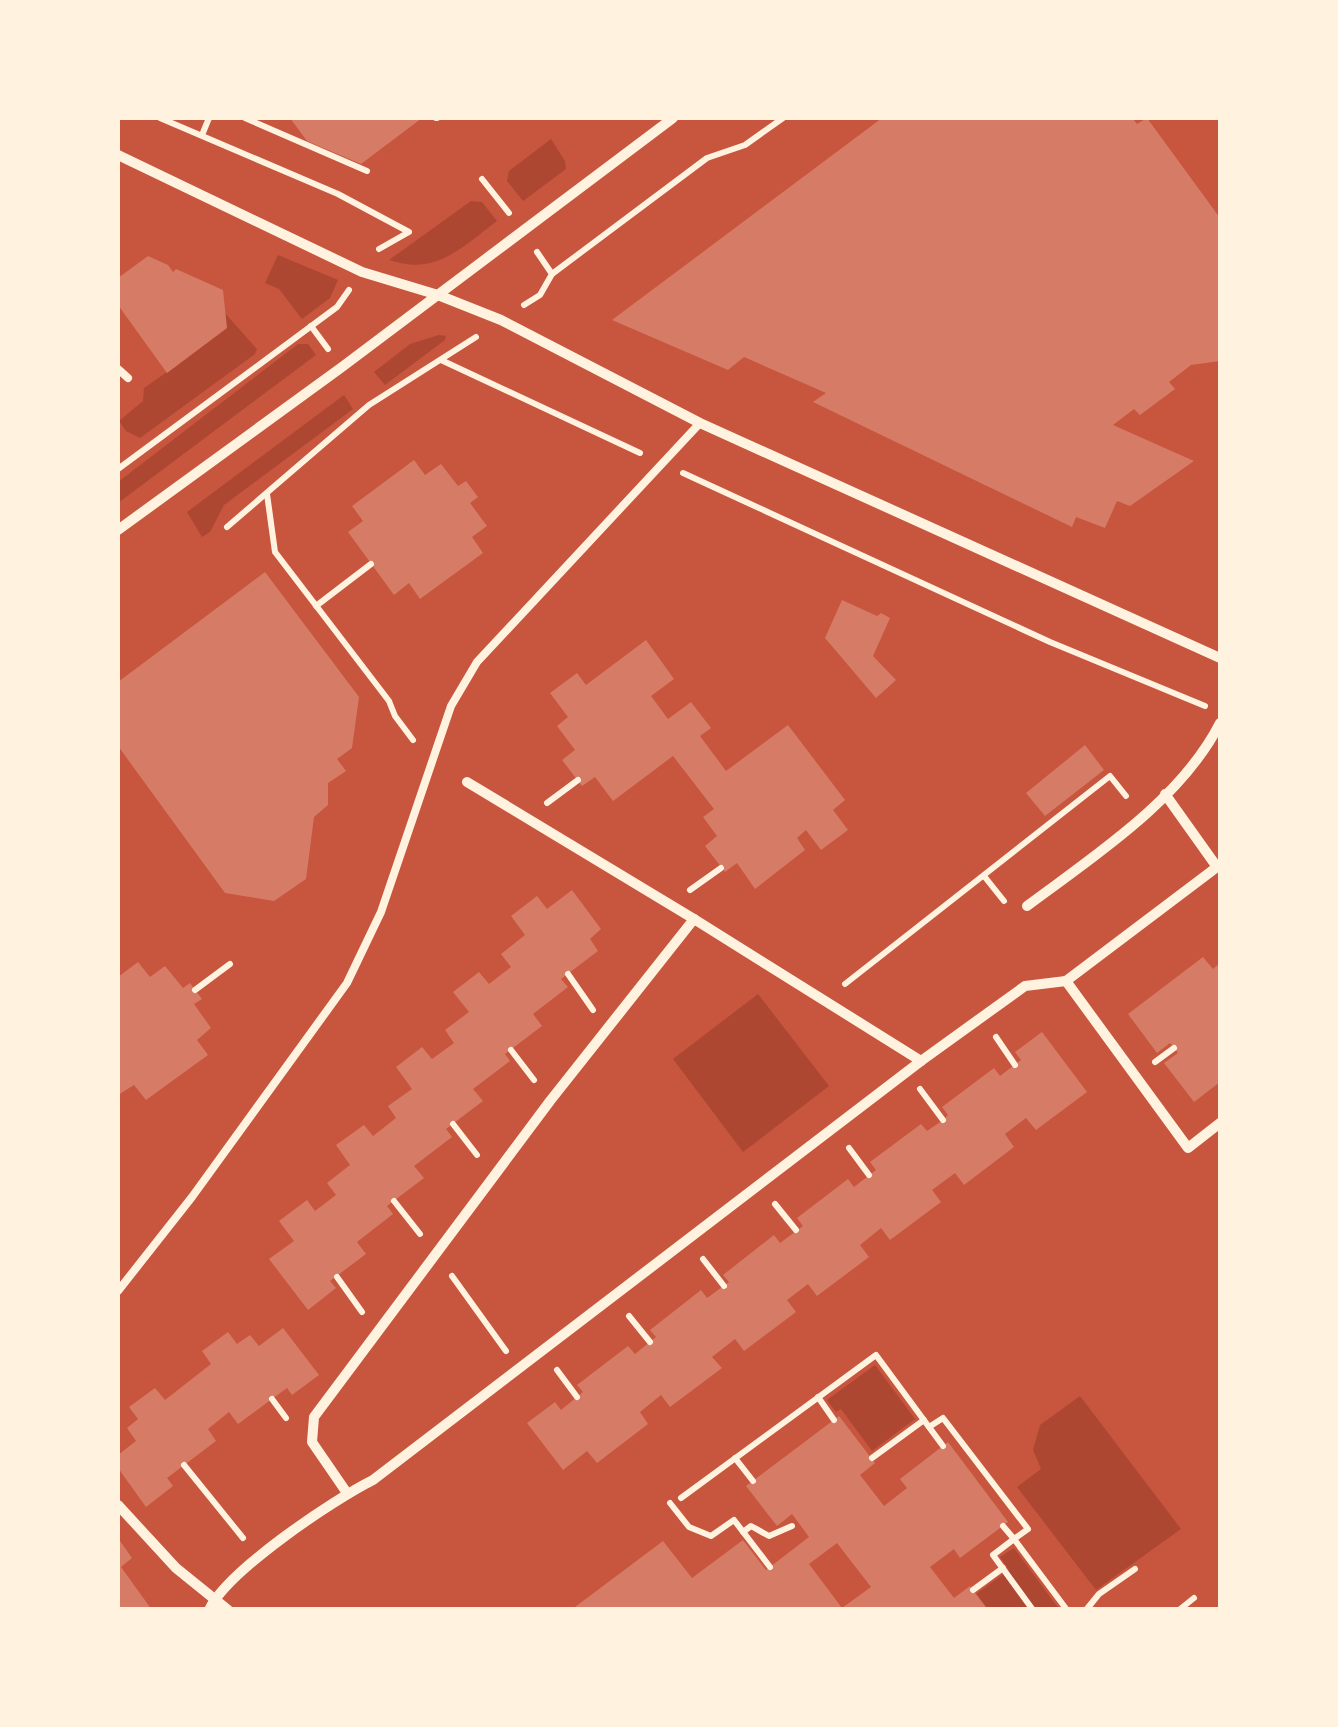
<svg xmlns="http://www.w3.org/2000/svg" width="1338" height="1727" font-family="'Public Sans',sans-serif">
	<rect width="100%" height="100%" fill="#c8553d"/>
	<g fill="#ae4732">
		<polygon points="551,139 565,161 566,169 523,201 507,181 509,171"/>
		<path d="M471,201l11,1 15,19c-36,27 -61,55 -108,39z"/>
		<polygon points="278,255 338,280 330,298 302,319 279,289 265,283"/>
		<polygon points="225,313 257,349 255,354 140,438 126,431 119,421 143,401 144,388 167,372"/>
		<polygon points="439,335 446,336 445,340 385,385 374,372 410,344"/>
		<polygon points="298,344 308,344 316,355 118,503 118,482"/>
		<polygon points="344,395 353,409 224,505 210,532 202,537 187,512"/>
		<polygon points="758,994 829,1086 743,1152 673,1059"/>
		<polygon points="875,1365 915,1419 872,1451 841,1409 836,1412 827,1400"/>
		<polygon points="1080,1396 1181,1529 1096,1590 1017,1487 1041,1469 1033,1450 1040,1425"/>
		<polygon points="1014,1548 1059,1609 988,1609 976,1594 1009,1570 1000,1557"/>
	</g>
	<g fill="#d67c66" fill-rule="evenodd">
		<polygon points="290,118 422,118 361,164 307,141"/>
		<polygon points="882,118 1132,118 1137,124 1147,118 1220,218 1220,361 1191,365 1169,382 1175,389 1140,415 1134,409 1113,425 1194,461 1130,506 1117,501 1105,528 1076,517 1072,527 813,402 826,393 744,357 728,370 612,320"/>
		<polygon points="148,256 168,265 173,272 176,269 223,290 227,328 167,373 118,305 118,278"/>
		<polygon points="414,460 425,475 441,464 458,486 466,481 478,497 470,503 487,526 472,537 483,553 420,599 409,583 394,595 348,532 363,521 352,506"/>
		<polygon points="265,572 359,697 352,748 337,759 346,771 328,783 328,805 314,817 306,879 274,901 225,893 118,746 118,682"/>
		<polygon points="842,600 877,616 881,613 890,618 873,656 896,680 876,698 825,638"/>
		<polygon points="646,640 674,679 651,696 668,719 691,702 711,728 700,736 726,771 788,725 845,800 833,810 848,830 821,850 806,830 797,838 805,850 755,889 737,863 725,872 705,846 717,836 703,817 714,809 673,756 613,801 595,777 582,786 562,760 575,750 557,726 568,717 550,693 577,673 586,685"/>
		<polygon points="1085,745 1104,770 1045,816 1026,793"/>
		<polygon points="572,890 601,929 590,939 598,951 561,979 568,987 533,1014 542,1026 505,1054 510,1061 473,1089 483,1101 446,1129 452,1137 414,1166 424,1178 387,1206 393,1214 357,1242 366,1254 330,1281 336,1288 308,1310 269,1259 294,1241 279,1221 307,1200 315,1211 336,1195 327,1183 350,1165 336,1145 364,1125 373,1136 396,1118 388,1106 412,1089 396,1067 422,1047 432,1059 454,1043 445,1030 469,1012 453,992 479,972 489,984 511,967 501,954 525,935 511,916 537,896 547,909"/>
		<polygon points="1203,957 1213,969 1220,963 1220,1082 1194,1102 1164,1063 1178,1053 1170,1043 1157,1053 1128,1014"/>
		<polygon points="138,962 150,977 165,966 183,988 190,983 202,999 194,1004 211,1028 197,1040 208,1055 146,1100 134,1085 118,1095 118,977"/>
		<polygon points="1042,1032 1087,1092 1036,1130 1026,1118 1005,1134 1014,1147 964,1185 955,1173 932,1190 941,1202 890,1240 881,1228 860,1245 869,1257 817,1296 808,1284 787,1300 796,1312 744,1351 735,1339 712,1357 722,1368 670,1407 661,1395 640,1412 648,1424 597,1463 587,1451 563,1470 527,1423 555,1402 561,1410 583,1392 577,1385 628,1346 635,1354 656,1337 650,1330 701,1290 707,1298 729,1282 723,1275 774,1235 780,1243 803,1226 797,1218 848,1179 854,1187 876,1170 870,1162 921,1124 927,1131 943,1120 948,1115 942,1107 994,1068 1000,1076 1021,1060 1015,1052"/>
		<polygon points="283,1328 319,1375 292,1395 287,1388 238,1424 229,1412 208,1429 216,1441 167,1478 173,1486 146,1507 118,1468 118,1455 136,1441 127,1428 138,1419 129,1407 155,1388 165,1400 211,1364 202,1351 228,1332 237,1344 250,1335 259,1346"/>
		<path d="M839,1416l36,47 -15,12 24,31 23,-18 -7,-9 48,-37 60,80 -48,36 -6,-9 -24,18 24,31 16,-12 18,24h-417l92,-69 29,37 51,-38 23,30 43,-33 -17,-23 -15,12 -31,-40zM837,1543l34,44 -29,21 -33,-44z"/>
		<polygon points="118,1538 132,1558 121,1567 152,1610 118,1610"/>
	</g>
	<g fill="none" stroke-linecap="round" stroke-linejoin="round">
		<g stroke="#fff3e0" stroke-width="6">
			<polyline points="160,118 338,194 409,232 379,249"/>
			<polyline points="245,118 367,171"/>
			<polyline points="436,118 437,118"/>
			<polyline points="202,135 209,118"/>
			<polyline points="482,179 509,213"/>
			<polyline points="537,252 552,274"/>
			<polyline points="524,305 540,295 552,274 707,158 745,145 783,118"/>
			<polyline points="311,326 328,349"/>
			<polyline points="441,360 640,453"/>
			<polyline points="118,469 337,307 349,290"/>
			<polyline points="683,473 1050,642 1205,706"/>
			<polyline points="267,494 275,552 389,701 395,716 413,740"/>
			<polyline points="227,527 369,405 476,337"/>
			<polyline points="316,606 371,564"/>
			<polyline points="547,803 578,780"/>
			<polyline points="984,876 1004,901"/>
			<polyline points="690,890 721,868"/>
			<polyline points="568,974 593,1010"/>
			<polyline points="845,984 1110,776 1126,796"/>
			<polyline points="195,990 230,964"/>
			<polyline points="996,1037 1015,1065"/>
			<polyline points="511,1050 534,1080"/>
			<polyline points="1155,1062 1174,1048"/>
			<polyline points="920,1089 943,1120"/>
			<polyline points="453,1124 477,1155"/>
			<polyline points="849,1148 869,1175"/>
			<polyline points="394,1201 420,1234"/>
			<polyline points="775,1204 796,1230"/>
			<polyline points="703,1259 724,1286"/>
			<polyline points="452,1276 506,1351"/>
			<polyline points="337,1277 362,1312"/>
			<polyline points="629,1316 650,1342"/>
			<polyline points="557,1370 577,1397"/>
			<polyline points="818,1397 834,1420"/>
			<polyline points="272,1399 286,1418"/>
			<polyline points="929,1427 943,1446"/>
			<polyline points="735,1458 753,1481"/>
			<polyline points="872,1458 924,1420"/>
			<polyline points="184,1465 243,1538"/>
			<polyline points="681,1498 876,1355 929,1427 943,1418 1028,1529 1014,1539 1003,1526"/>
			<polyline points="670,1503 689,1527 711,1536 734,1520 770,1567"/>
			<polyline points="743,1532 751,1526 769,1536 792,1526"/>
			<polyline points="973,1590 1003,1568"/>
			<polyline points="1033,1610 993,1555 1014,1539 1067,1610"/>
			<polyline points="1086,1610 1099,1594 1135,1569"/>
			<polyline points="1179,1610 1194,1598"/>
		</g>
		<g stroke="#fff3e0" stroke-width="8">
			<polyline points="118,369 128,378"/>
			<polyline points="118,1291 192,1197 347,983 381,912 451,706 477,662 700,423"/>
		</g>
		<g stroke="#fff3e0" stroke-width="10">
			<polyline points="118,155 362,272 438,295 501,320 700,423 1220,658"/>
			<polyline points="118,530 342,367 673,118"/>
			<polyline points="467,782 694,919 921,1061"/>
			<path d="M1027,906c67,-50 154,-106 193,-183"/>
			<polyline points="1066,981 1217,867 1165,794"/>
			<polyline points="1066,981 1188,1148 1220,1123"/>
			<polyline points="347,1493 312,1442 314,1417 550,1101 694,919"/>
			<polyline points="118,1505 176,1568 228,1610"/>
			<path d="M209,1610c18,-39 124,-110 164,-130l548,-419 104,-75 41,-5"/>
		</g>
	</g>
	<rect width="1338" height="1727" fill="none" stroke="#fff3e0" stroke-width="240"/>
</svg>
